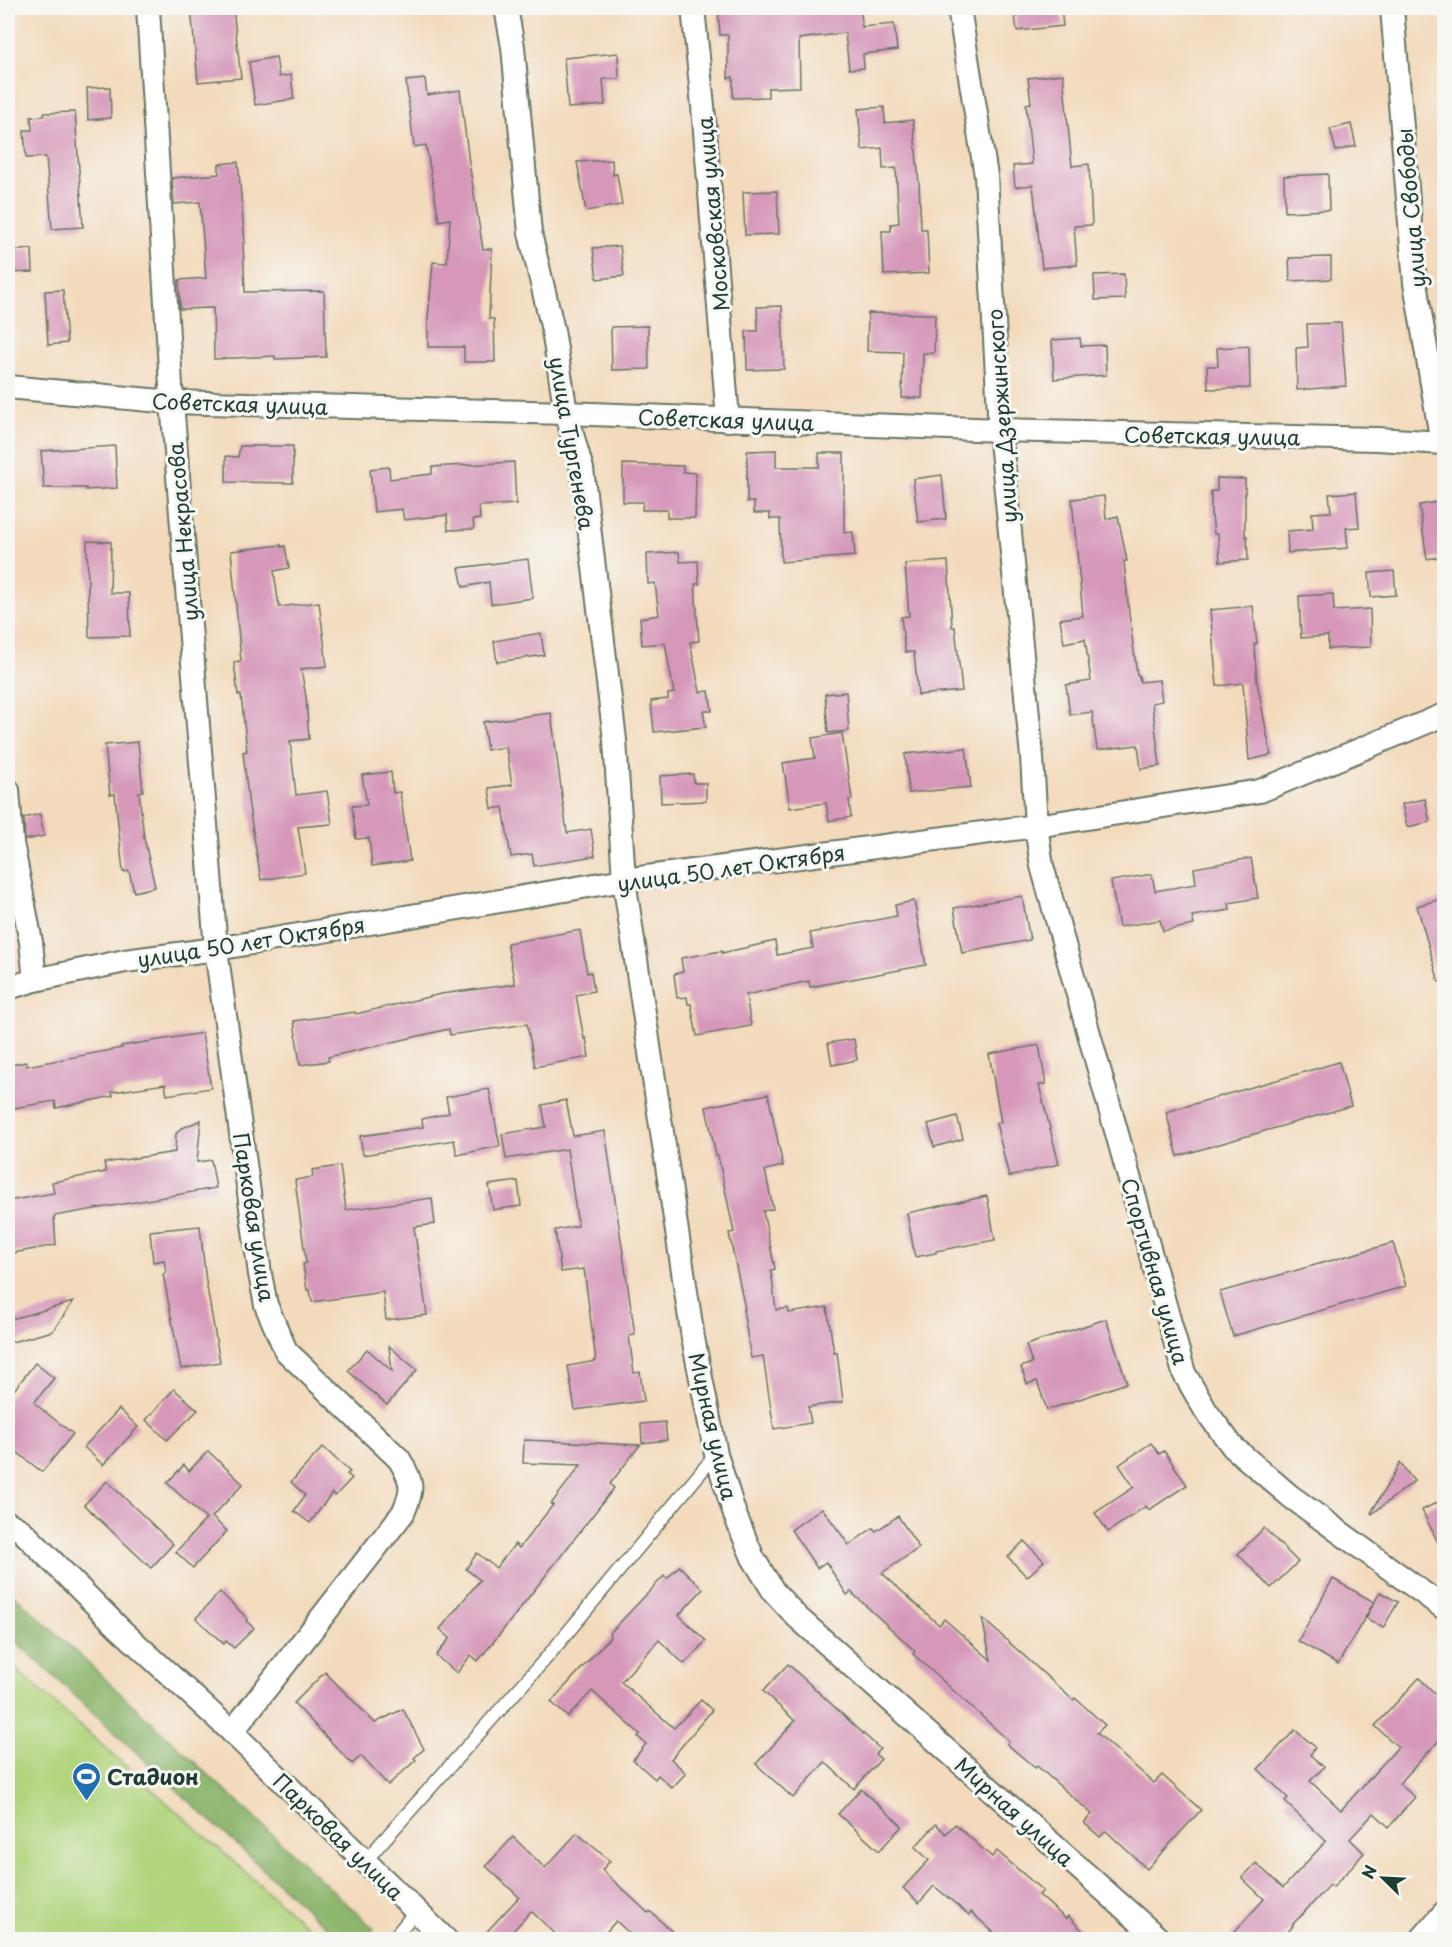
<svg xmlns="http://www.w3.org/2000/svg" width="1452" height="1947" font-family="'Playpen Sans',sans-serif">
	<rect width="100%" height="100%" fill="#f6f6f2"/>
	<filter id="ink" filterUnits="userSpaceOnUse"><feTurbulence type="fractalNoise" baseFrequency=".0167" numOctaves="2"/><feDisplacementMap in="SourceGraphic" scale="12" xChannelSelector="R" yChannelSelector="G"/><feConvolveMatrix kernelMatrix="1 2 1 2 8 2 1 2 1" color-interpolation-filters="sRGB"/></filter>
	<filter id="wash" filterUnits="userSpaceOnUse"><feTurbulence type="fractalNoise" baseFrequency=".008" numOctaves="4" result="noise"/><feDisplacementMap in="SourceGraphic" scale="24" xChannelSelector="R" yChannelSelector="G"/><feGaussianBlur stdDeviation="1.35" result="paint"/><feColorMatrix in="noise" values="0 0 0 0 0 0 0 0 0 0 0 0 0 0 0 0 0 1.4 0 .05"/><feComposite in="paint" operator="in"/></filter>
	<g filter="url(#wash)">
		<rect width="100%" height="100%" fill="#f3dabc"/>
		<polygon fill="#b1d47c" stroke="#688858" stroke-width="1.5" points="8,1662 321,1939 8,1939"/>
		<polygon fill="#8cb66c" stroke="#567a50" stroke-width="1.5" points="8,1589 374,1929 363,1939 339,1939 8,1634"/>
		<g id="blocks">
			<g fill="#d697b9">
				<polygon points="191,8 233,8 241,78 198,82"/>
				<polygon points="718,8 861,8 862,27 894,24 897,50 863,54 864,68 849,69 845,33 799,39 800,87 768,88 768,97 733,98 733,77 728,78 728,35 720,35"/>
				<polygon points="1014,8 1061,8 1063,26 1017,31"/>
				<polygon points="618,53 619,79 603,79 605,105 568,108 564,58"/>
				<polygon points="276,57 279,77 291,75 294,99 255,105 249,62"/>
				<polygon points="1063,74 1072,166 1089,164 1092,225 1074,226 1077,265 1042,268 1033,185 1015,187 1013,166 1032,164 1026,104 1031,103 1028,78"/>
				<polygon points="425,79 427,95 460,90 469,163 483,249 492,249 489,319 494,319 495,362 464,362 464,347 428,347 428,319 433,262 447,263 450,219 439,221 426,145 414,147 406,81"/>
				<polygon points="110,87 111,118 88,120 87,88"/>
				<polygon points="884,107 885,123 913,120 919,183 921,229 927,229 929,273 884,275 882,231 891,231 891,224 899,223 896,168 883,169 882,148 862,150 858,109"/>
				<polygon points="75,112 83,227 52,229 46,157 26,158 24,130 32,130 31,117 44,116 44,113"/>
				<polygon points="1351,124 1356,146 1336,151 1330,129"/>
				<polygon points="612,160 613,175 617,174 622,205 586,211 577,162"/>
				<polygon points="238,162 245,243 243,243 245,292 324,291 326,357 275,359 275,356 214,359 213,308 180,309 179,280 206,278 200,202 174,204 172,178 219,174 219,164"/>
				<polygon points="1328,174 1329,210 1285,212 1284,176"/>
				<polygon points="777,191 779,234 745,235 743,192"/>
				<polygon points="620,246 624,276 597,279 593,248"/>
				<polygon points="32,249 33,272 8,273 8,251"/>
				<polygon points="1331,257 1331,279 1290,281 1289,258"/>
				<polygon points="1124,274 1125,299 1095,300 1094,275"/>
				<polygon points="63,290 67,343 48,345 45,291"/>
				<polygon points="782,306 784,369 747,370 746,331 758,331 757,307"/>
				<polygon points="868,313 935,314 934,353 923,353 922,398 902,398 903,352 867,351"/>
				<polygon points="1341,323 1346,386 1297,390 1296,348 1308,347 1307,324"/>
				<polygon points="648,326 649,369 612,370 611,327"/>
				<polygon points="1080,338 1081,346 1105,345 1106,375 1054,379 1052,340"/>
				<polygon points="1249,346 1250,388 1208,389 1207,366 1218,366 1217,348"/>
				<polygon points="115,446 117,488 86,490 86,488 44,488 41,451"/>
				<polygon points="240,446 293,446 293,483 226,482 226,456 238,457"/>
				<polygon points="776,450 776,467 819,467 819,453 844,453 844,533 853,532 855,556 781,562 780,519 770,519 770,513 754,513 754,502 747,502 747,451"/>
				<polygon points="514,462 516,504 479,506 480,519 473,520 474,529 448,530 447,515 404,520 402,509 374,512 370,469 389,467 390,479 432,474 432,467"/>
				<polygon points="623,464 683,466 683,472 696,473 695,518 667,518 667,510 642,510 643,502 623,502"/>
				<polygon points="942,475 946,519 918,522 913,479"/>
				<polygon points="1217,478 1245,479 1245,536 1247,536 1248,560 1220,562 1218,534 1214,534 1212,516 1211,516 1211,491 1217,491"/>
				<polygon points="1356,492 1359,527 1346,528 1348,548 1288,553 1287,531 1313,529 1312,513 1331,512 1329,494"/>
				<polygon points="1104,496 1106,519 1118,516 1127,561 1124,561 1129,613 1137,675 1139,675 1140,682 1159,680 1162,701 1152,703 1160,766 1141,769 1138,745 1097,750 1092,712 1070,715 1066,685 1091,681 1085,639 1064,643 1060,619 1083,616 1072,499"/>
				<polygon points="1444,501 1444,556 1427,559 1419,505"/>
				<polygon points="87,541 111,542 110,593 129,593 130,636 89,637"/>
				<polygon points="281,545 281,547 285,546 289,568 274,571 279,607 319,602 327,666 301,669 306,697 309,739 290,741 296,795 327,791 332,824 298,827 305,873 261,880 249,807 243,752 247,751 241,695 238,695 234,662 241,661 231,551"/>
				<polygon points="679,552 680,562 698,561 699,584 695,584 699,641 690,642 700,692 709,691 712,711 703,711 706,727 654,732 651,701 668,699 668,694 674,693 665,643 642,645 640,618 659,615 655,583 648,584 647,554"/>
				<polygon points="528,559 533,598 491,604 489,582 463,587 459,568"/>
				<polygon points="948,561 952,627 955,627 962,691 918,695 914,652 905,652 901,617 909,616 905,564"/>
				<polygon points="1394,571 1396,595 1371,597 1369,573"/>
				<polygon points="1333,594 1334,611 1370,609 1371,647 1328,649 1328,636 1301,638 1299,596"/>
				<polygon points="1253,606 1257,644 1254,644 1257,682 1271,755 1249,760 1243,683 1217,686 1210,610"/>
				<polygon points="541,633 544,655 497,662 494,641"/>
				<polygon points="846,692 849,731 828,733 825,694"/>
				<polygon points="551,713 567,833 591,829 595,856 534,866 532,854 511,857 503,807 492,809 489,788 512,785 506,747 487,750 483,722"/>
				<polygon points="842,733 852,799 849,800 851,817 829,821 826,803 790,808 783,763 815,758 812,738"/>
				<polygon points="138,742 143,791 139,792 144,838 155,887 134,892 129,871 123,872 115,794 110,795 105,745"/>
				<polygon points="966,748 971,787 909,793 905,754"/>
				<polygon points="391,772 393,793 400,792 410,861 372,866 369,838 356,839 352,806 367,805 362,775"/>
				<polygon points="693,774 694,783 706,783 706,801 661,803 660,776"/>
				<polygon points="1425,799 1430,822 1407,827 1402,804"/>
				<polygon points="40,814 44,836 25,840 24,818"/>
				<polygon points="1251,858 1258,898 1229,903 1230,910 1192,916 1194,925 1163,931 1160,920 1119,927 1111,881 1152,874 1155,891 1196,884 1194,868"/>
				<polygon points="1022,896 1030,940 962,953 954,908"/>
				<polygon points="1444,898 1444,981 1439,982 1417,906"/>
				<polygon points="914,901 926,965 810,987 809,981 746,995 751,1026 697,1036 691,1004 688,1004 687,997 677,998 674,974 683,972 681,958 722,951 722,953 775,941 777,955 813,948 810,933 897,916 895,905"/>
				<polygon points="580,930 587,973 591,972 594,991 576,995 584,1039 586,1038 589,1057 535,1067 527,1024 450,1035 449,1029 328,1057 329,1061 300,1065 294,1021 355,1012 356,1014 441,994 515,984 507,943"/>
				<polygon points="202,1033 211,1088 167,1095 165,1084 112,1092 113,1096 56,1108 55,1101 8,1109 8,1065 26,1062 27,1066 122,1048 121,1046"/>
				<polygon points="854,1039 857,1060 832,1065 828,1043"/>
				<polygon points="1039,1045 1046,1084 1039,1085 1059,1164 1009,1177 996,1123 1001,1122 989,1054"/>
				<polygon points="1339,1062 1351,1106 1178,1156 1166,1112"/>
				<polygon points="489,1089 500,1146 457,1155 454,1140 363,1155 360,1136 423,1127 422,1119 449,1113 446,1097"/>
				<polygon points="768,1094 783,1166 765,1170 773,1209 763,1211 775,1269 771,1270 776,1310 788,1308 789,1313 827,1307 834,1353 837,1352 843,1402 808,1407 811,1423 774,1429 763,1356 751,1358 743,1309 745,1309 729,1233 734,1232 718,1156 716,1156 706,1107"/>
				<polygon points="566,1100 573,1136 605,1131 635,1335 629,1336 634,1373 640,1372 644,1401 575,1410 568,1366 596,1361 584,1269 561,1272 555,1230 578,1226 567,1149 506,1159 502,1134 546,1127 542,1105"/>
				<polygon points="957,1116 963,1139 934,1147 928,1124"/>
				<polygon points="201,1120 197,1162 211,1160 216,1188 54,1216 56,1245 8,1254 8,1201 54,1193 52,1182 106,1172 104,1163 175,1152 176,1134 180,1129"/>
				<polygon points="340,1166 346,1210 432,1198 435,1224 414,1227 427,1315 386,1320 383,1292 312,1302 310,1290 307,1290 303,1264 306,1263 295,1180 313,1177 312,1170"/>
				<polygon points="518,1181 521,1206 493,1210 489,1185"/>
				<polygon points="987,1196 995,1240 936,1251 936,1253 915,1257 907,1213"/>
				<polygon points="200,1226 206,1282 220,1362 181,1369 163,1274 166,1273 164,1260 153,1262 150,1231"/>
				<polygon points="1393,1243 1406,1286 1233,1336 1220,1292"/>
				<polygon points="73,1302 53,1331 8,1343 8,1320"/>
				<polygon points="1106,1319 1127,1383 1047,1410 1037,1381 1027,1384 1021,1367 1032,1363 1026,1345"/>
				<polygon points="389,1346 417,1370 387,1405 348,1371 367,1349 392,1371"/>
				<polygon points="35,1363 54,1378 34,1403 73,1434 42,1472 8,1445 8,1398"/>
				<polygon points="174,1389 198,1410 167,1440 146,1420"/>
				<polygon points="119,1409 138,1427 103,1465 84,1447"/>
				<polygon points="665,1422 667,1440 642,1443 641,1424"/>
				<polygon points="524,1440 640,1445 610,1484 614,1488 503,1630 478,1661 471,1655 457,1673 436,1656 450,1638 440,1629 480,1580 466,1569 477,1553 496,1568 515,1544 519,1548 553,1505 551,1504 581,1465 523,1463"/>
				<polygon points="1151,1443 1159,1454 1164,1451 1187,1485 1149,1510 1146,1506 1108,1532 1095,1513 1134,1487 1119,1465"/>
				<polygon points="323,1447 350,1472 347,1474 352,1478 335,1496 332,1493 310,1523 294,1511 305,1495 291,1482"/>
				<polygon points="208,1451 243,1484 212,1517 227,1531 193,1568 176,1552 206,1519 167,1483 184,1465 189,1471"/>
				<polygon points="1400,1463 1414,1481 1372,1514 1371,1513"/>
				<polygon points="107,1481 173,1544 151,1568 84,1505"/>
				<polygon points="1444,1499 1444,1555 1422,1510"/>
				<polygon points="822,1508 849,1545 873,1528 876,1531 898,1516 919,1548 882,1573 939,1625 944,1619 991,1660 982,1618 1073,1700 1075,1698 1105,1725 1097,1733 1154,1783 1162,1775 1201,1810 1147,1869 1106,1831 1100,1837 1084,1823 1092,1814 1037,1766 1035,1768 1007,1744 1009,1741 913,1654 915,1651 851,1592 847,1595 826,1562 817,1568 791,1530"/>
				<polygon points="1264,1528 1298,1562 1271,1588 1238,1554"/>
				<polygon points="1024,1541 1044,1561 1027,1577 1008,1557"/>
				<polygon points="679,1566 703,1589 679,1615 706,1641 684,1664 659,1640 621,1682 674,1728 701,1700 712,1710 671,1759 686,1773 672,1788 658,1775 655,1779 633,1760 646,1744 638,1737 640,1734 592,1691 568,1717 551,1702 611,1636 609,1634 664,1576 667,1579"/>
				<polygon points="1333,1579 1374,1602 1338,1664 1298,1641"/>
				<polygon points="220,1592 248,1619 246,1621 254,1628 234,1648 226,1641 224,1644 196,1618"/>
				<polygon points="1380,1592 1398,1602 1383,1628 1366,1618"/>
				<polygon points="788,1664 880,1749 875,1754 881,1759 854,1789 825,1762 793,1798 756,1764 795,1721 763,1691"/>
				<polygon points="325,1672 375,1723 403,1709 424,1749 414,1758 416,1760 388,1785 361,1756 352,1764 294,1703"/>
				<polygon points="1419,1678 1444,1702 1444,1735 1399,1784 1415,1797 1389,1827 1374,1813 1350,1839 1364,1853 1333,1887 1330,1885 1292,1925 1293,1926 1281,1940 1227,1940 1264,1899 1242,1878 1256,1863 1283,1888 1326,1841 1285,1802 1288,1798 1258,1769 1295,1730 1314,1746 1315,1748 1310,1755 1324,1767 1310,1781 1341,1810 1398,1747 1375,1726"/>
				<polygon points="861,1789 902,1826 879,1851 838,1814"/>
				<polygon points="936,1824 946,1834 955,1824 992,1857 997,1851 1043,1891 1039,1895 1066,1919 1068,1916 1092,1940 1002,1940 971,1912 969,1915 934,1886 919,1903 903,1888 929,1860 915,1847"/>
				<polygon points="577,1833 610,1861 602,1870 648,1913 650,1911 681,1940 637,1940 616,1921 599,1940 562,1940 531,1911 505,1940 479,1940 519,1897 486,1866 513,1837 545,1868"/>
			</g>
		</g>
	</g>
	<g filter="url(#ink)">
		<use href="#blocks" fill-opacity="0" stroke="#697464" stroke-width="1.5"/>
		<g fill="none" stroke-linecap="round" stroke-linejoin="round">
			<defs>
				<g id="lane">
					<polyline points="366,1860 548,1656 716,1454"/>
					<polyline points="392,1940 416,1911"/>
				</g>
				<g id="street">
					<path d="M148,8l24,394 44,547 44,325 6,31 20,46 113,108c14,23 15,30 4,54l-171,219"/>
					<polyline points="506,8 513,47 530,233 553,330 566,413 582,469 615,740 624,880 693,1338 716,1454 735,1515 753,1558 774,1592 797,1617 1160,1940"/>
					<polyline points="693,8 703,106 728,420"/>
					<polyline points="959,8 986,176 1000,430 1032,757 1036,826 1042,866 1184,1373 1206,1411 1233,1447 1290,1496 1444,1608"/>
					<polyline points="1392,8 1415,283 1442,443"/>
					<polyline points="8,387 172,402 566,413 1000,430 1377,439 1444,443"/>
					<polyline points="8,790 12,843 31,942 35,980"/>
					<polyline points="8,988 35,980 125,961 216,949 624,880 1036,826 1260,791 1444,715"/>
					<polyline points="8,1523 22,1531 119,1628 232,1732 446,1940"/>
					<polyline points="1421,1940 1444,1913"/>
				</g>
			</defs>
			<use href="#lane" stroke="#697464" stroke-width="15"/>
			<use href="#street" stroke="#697464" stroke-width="26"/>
			<use href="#lane" stroke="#fff" stroke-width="12"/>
			<use href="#street" stroke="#fff" stroke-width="22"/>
		</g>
	</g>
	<defs>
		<symbol id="stadium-pin" viewBox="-11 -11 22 30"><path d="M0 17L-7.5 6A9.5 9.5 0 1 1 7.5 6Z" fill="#1f6fb2" stroke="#f6f6f2"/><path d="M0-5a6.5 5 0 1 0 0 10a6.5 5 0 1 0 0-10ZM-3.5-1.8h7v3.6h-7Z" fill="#fff"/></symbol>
	</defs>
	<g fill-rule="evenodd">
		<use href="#stadium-pin" x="70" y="1760" width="33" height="45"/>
	</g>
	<g text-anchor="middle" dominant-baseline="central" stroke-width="6" stroke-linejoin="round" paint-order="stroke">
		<g font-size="21" fill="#1f3d34" stroke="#f6f6f2">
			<text transform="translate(1410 208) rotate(-95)">улица Свободы</text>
			<text transform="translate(712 214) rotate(-95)">Московская улица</text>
			<text transform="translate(240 403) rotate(2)">Советская улица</text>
			<text transform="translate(1001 416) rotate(-94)">улица Дзержинского</text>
			<text transform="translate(726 419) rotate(2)">Советская улица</text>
			<text transform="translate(1212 435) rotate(1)">Советская улица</text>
			<text transform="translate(573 443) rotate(80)">улица Тургенева</text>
			<text transform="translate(182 532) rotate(-95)">улица Некрасова</text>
			<text transform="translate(731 867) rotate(-8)">улица 50 лет Октября</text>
			<text transform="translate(251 941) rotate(-9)">улица 50 лет Октября</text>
			<text transform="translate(255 1217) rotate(81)">Парковая улица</text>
			<text transform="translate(1156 1271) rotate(74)">Спортивная улица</text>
			<text transform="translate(714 1426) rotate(77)">Мирная улица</text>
			<text transform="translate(1015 1811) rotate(42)">Мирная улица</text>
			<text transform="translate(339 1836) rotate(44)">Парковая улица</text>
		</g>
		<g font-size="21" font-weight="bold" fill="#1f3d34" stroke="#f6f6f2" text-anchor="start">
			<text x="107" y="1776">Стадион</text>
		</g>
	</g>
	<rect width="1452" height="1947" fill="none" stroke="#f6f6f2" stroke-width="30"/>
	<g transform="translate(1383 1878) rotate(294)" stroke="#f6f6f2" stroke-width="4.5" paint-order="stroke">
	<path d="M0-4.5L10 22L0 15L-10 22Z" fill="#1f3d34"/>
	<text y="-9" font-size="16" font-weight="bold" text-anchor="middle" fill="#1f3d34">N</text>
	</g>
</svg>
